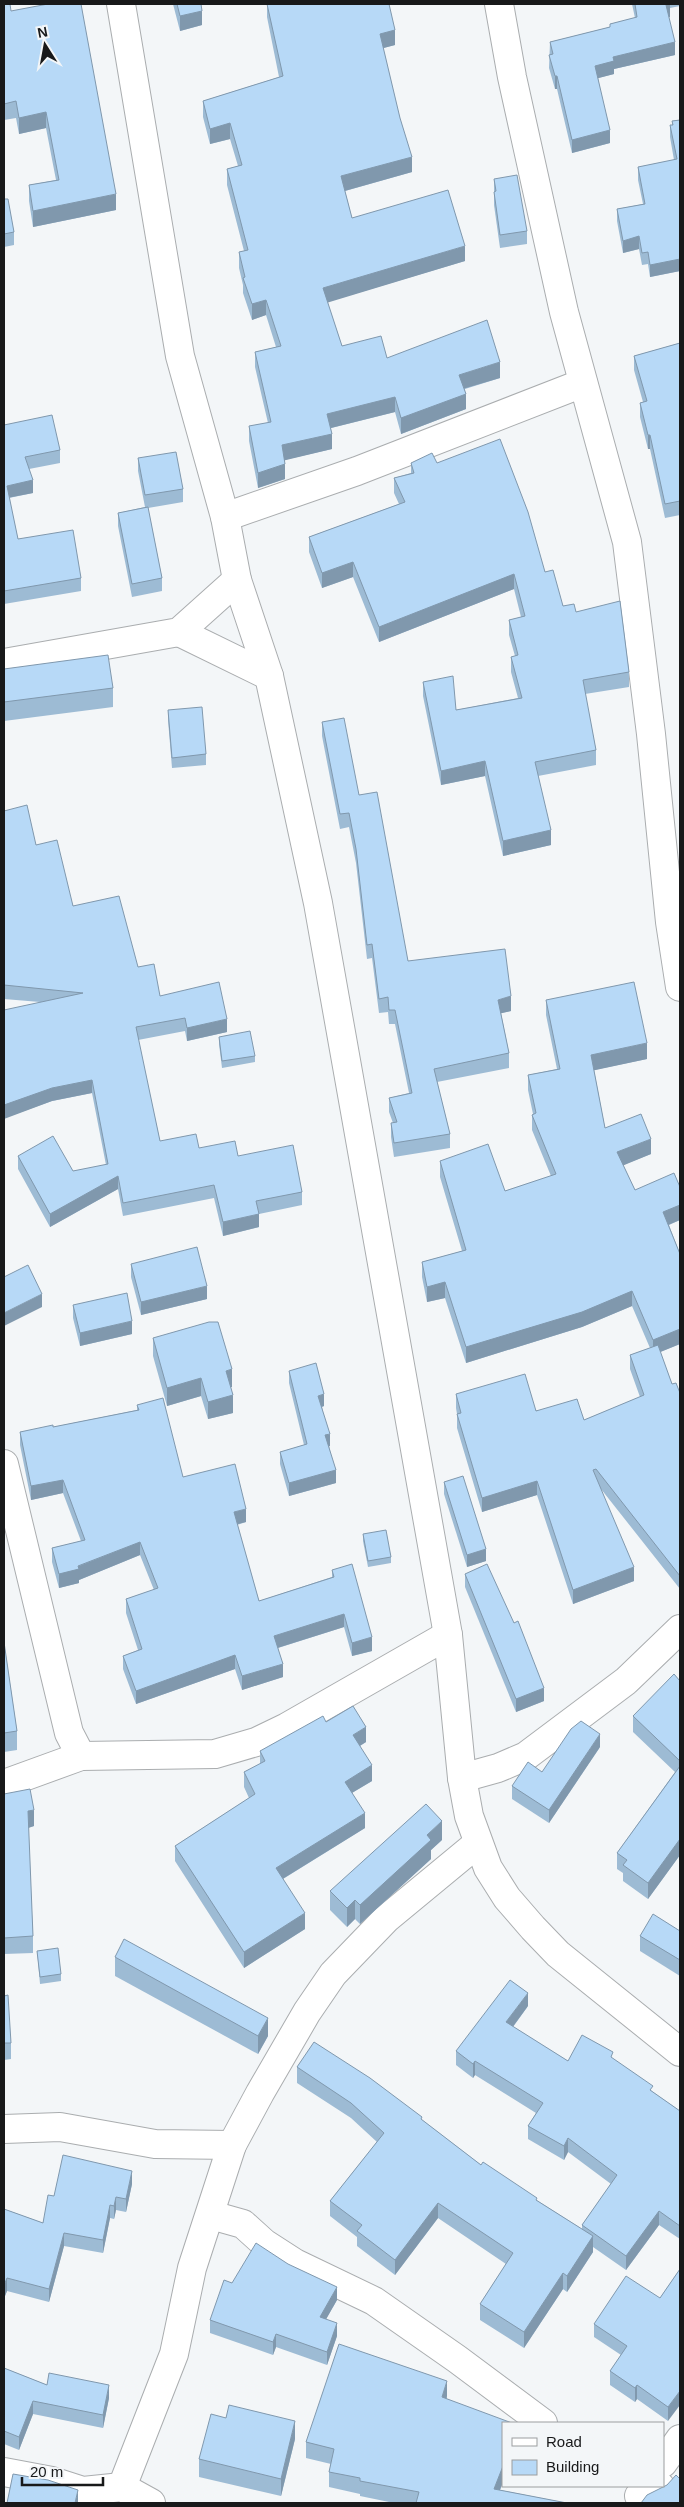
<svg xmlns="http://www.w3.org/2000/svg" width="684" height="2507" font-family="Helvetica,sans-serif">
	<rect width="100%" height="100%" fill="#f3f6f8"/>
	<g fill="none" stroke-linecap="round" stroke-linejoin="round">
		<defs>
			<g id="street">
				<polyline points="121,4 180,356 225,517 237,580 269,676 318,903 448,1635 462,1778 469,1816 488,1868 507,1898 533,1928 558,1954 680,2052"/>
				<polyline points="499,4 512,77 564,312 627,542 651,734 670,922 680,987"/>
				<polyline points="225,517 357,471 583,383"/>
				<polyline points="179,632 269,676"/>
				<polyline points="4,663 179,632 237,580"/>
				<polyline points="4,1464 69,1733 81,1756"/>
				<polyline points="462,1778 498,1768 526,1756 626,1681 680,1629"/>
				<polyline points="4,1784 81,1756 215,1754 256,1742 287,1727 448,1635"/>
				<polyline points="4,2129 60,2127 155,2144 232,2145"/>
				<polyline points="211,2215 243,2224 264,2243 295,2263 374,2301 457,2359 543,2423"/>
				<polyline points="663,2463 680,2439"/>
				<polyline points="4,2472 52,2481 83,2491 122,2487 151,2503"/>
				<polyline points="122,2487 174,2354 192,2268 232,2145 260,2093 307,2012 333,1974 386,1919 478,1843"/>
				<polyline points="639,2496 660,2486"/>
			</g>
		</defs>
		<use href="#street" stroke="#aaadaf" stroke-width="30"/>
		<use href="#street" stroke="#fff" stroke-width="28"/>
	</g>
	<g fill="#9dbbd4">
		<polygon points="4,4 11,11 116,210 33,227 29,201 29,185 56,180 46,128 19,134 16,118 4,120"/>
		<polygon points="173,4 201,4 202,25 180,31"/>
		<polygon points="267,4 389,4 395,45 383,48 412,172 345,191 352,218 465,261 327,302 342,346 387,358 500,378 465,389 466,409 401,434 395,412 331,428 332,449 284,460 285,479 258,488 249,441 249,426 268,423 255,367 255,352 276,347 266,315 252,320 243,293 243,285 239,268 239,252 244,251 227,185 227,169 238,166 230,139 210,144 203,117 203,101 279,77 267,17"/>
		<polygon points="632,4 680,4 680,6 670,8 670,17 669,17 675,55 614,69 614,74 598,78 610,143 572,153 557,89 555,89 549,68 550,42 610,27 610,24 635,18"/>
		<polygon points="680,120 680,271 650,277 648,264 642,265 639,249 623,253 617,221 617,209 643,204 638,180 638,167 674,160 670,137 670,125 672,125 672,121"/>
		<polygon points="494,179 527,231 527,244 500,248 494,205"/>
		<polygon points="4,199 14,232 14,245 4,247"/>
		<polygon points="680,343 680,515 665,518 650,449 648,449 640,417 640,403 643,402 634,370 634,356"/>
		<polygon points="4,425 60,450 60,463 29,469 33,493 9,498 18,539 81,578 81,591 4,604"/>
		<polygon points="138,458 183,489 183,502 148,508 162,578 162,591 132,597 118,526 118,513 145,507 138,471"/>
		<polygon points="411,463 437,463 545,572 563,606 576,612 629,672 629,687 585,694 596,750 596,765 538,776 551,845 503,856 485,776 441,785 423,696 423,682 456,710 518,698 511,672 511,657 515,656 509,635 509,620 521,617 514,589 379,642 353,577 322,588 309,552 309,537 399,504 394,493 394,478 411,473"/>
		<polygon points="4,669 113,688 113,707 4,721"/>
		<polygon points="168,710 206,754 206,765 172,768 168,720"/>
		<polygon points="322,722 359,795 408,961 511,1011 501,1013 509,1053 509,1068 437,1082 450,1134 450,1148 394,1157 391,1137 391,1123 393,1123 389,1112 389,1098 409,1093 395,1024 389,1024 388,1012 379,1013 372,958 367,959 356,863 349,827 340,829 322,736"/>
		<polygon points="4,811 36,845 73,906 138,967 160,996 227,1032 187,1041 185,1031 138,1040 160,1141 238,1156 302,1192 302,1205 259,1214 259,1227 223,1236 214,1198 123,1216 118,1189 50,1227 18,1169 18,1156 73,1171 106,1165 92,1093 52,1101 10,1116 40,1002 4,999"/>
		<polygon points="546,1000 647,1059 594,1070 605,1128 651,1154 623,1165 635,1190 680,1187 680,1220 669,1225 680,1254 680,1344 660,1352 672,1384 680,1393 680,1589 601,1489 634,1581 573,1604 537,1495 482,1512 457,1428 457,1414 456,1408 456,1394 584,1420 640,1397 630,1369 630,1355 650,1348 632,1306 582,1327 466,1363 445,1298 427,1302 422,1277 422,1262 462,1251 440,1177 440,1161 505,1191 551,1176 532,1130 532,1115 533,1114 528,1090 528,1075 557,1069 546,1015"/>
		<polygon points="219,1037 255,1056 255,1062 222,1068 219,1044"/>
		<polygon points="131,1264 207,1299 141,1315 131,1277"/>
		<polygon points="73,1305 132,1334 80,1346 73,1318"/>
		<polygon points="153,1338 232,1387 231,1387 233,1413 208,1419 201,1396 167,1406 153,1356"/>
		<polygon points="289,1371 324,1406 322,1407 336,1483 289,1496 280,1464 280,1452 304,1445 289,1383"/>
		<polygon points="137,1405 183,1477 246,1522 237,1525 259,1601 332,1577 332,1570 372,1651 352,1656 344,1627 278,1648 283,1677 242,1690 235,1669 136,1704 123,1669 123,1656 138,1650 126,1613 126,1599 154,1590 140,1555 79,1580 79,1583 59,1588 52,1562 52,1548 81,1541 63,1493 31,1500 20,1445 20,1432 53,1427 137,1410"/>
		<polygon points="444,1482 486,1561 467,1567 444,1494"/>
		<polygon points="363,1534 391,1557 391,1563 368,1567 363,1541"/>
		<polygon points="465,1574 514,1623 544,1701 516,1712 465,1587"/>
		<polygon points="4,1642 17,1731 17,1750 4,1752"/>
		<polygon points="680,1681 680,1855 648,1899 623,1881 623,1873 617,1869 617,1853 675,1772 633,1732 633,1716"/>
		<polygon points="326,1722 366,1742 360,1746 372,1781 352,1793 365,1828 283,1879 305,1929 244,1968 175,1861 175,1846 249,1798 244,1787 244,1772 260,1764 260,1751"/>
		<polygon points="600,1747 549,1823 512,1799 512,1786"/>
		<polygon points="4,1794 34,1826 28,1828 33,1936 33,1953 4,1954"/>
		<polygon points="442,1840 431,1850 431,1859 360,1924 355,1919 347,1927 330,1910 330,1891"/>
		<polygon points="680,1931 680,1976 640,1951 640,1936"/>
		<polygon points="37,1951 61,1974 61,1981 40,1984"/>
		<polygon points="115,1957 268,2036 258,2054 115,1976"/>
		<polygon points="4,1996 11,2043 11,2059 4,2060"/>
		<polygon points="528,2006 513,2027 568,2061 613,2059 653,2092 680,2111 680,2239 659,2225 626,2270 593,2247 593,2252 567,2292 563,2289 524,2348 480,2320 480,2304 506,2264 438,2218 395,2275 357,2246 357,2237 330,2216 330,2201 377,2142 351,2118 297,2083 297,2067 422,2120 481,2165 582,2229 582,2225 611,2184 568,2152 564,2160 528,2139 528,2126 536,2113 475,2075 473,2078 456,2065 456,2051"/>
		<polygon points="132,2184 126,2212 116,2210 114,2219 110,2218 103,2253 64,2246 49,2302 7,2291 5,2296 4,2296 4,2209 43,2223 54,2196"/>
		<polygon points="680,2269 668,2421 637,2399 635,2402 610,2385 610,2371 621,2355 594,2337 594,2324 660,2298"/>
		<polygon points="232,2283 337,2300 326,2319 337,2336 327,2365 276,2347 273,2355 210,2333 210,2320"/>
		<polygon points="4,2368 47,2385 109,2398 103,2428 33,2414 19,2450 4,2444"/>
		<polygon points="447,2396 447,2399 503,2423 503,2482 500,2490 567,2503 394,2503 360,2496 360,2494 329,2487 329,2472 331,2464 306,2458 306,2442"/>
		<polygon points="295,2439 281,2496 199,2477 199,2459"/>
	</g>
	<g fill="#8098ad">
		<polygon points="670,4 670,17 666,18 666,5"/>
		<polygon points="202,11 202,25 180,31 180,16"/>
		<polygon points="395,30 395,45 380,49 380,34"/>
		<polygon points="675,42 675,55 614,69 614,74 595,79 595,66 613,57"/>
		<rect x="555" y="76" width="2" height="13"/>
		<polygon points="46,112 46,128 19,134 19,118"/>
		<polygon points="230,123 230,139 210,144 210,129"/>
		<polygon points="610,130 610,143 572,153 572,140"/>
		<polygon points="412,157 412,172 341,192 341,176"/>
		<polygon points="116,194 116,210 33,227 33,211"/>
		<polygon points="639,236 639,249 623,253 623,241"/>
		<polygon points="465,246 465,261 323,304 323,288"/>
		<polygon points="680,259 680,271 650,277 650,265"/>
		<polygon points="266,300 266,315 252,320 252,304"/>
		<polygon points="500,362 500,378 459,390 459,375"/>
		<polygon points="466,394 466,409 401,434 401,418"/>
		<polygon points="395,397 395,412 327,429 327,414"/>
		<polygon points="332,434 332,449 282,461 282,445"/>
		<rect x="648" y="435" width="2" height="14"/>
		<polygon points="285,464 285,479 258,488 258,473"/>
		<polygon points="33,480 33,493 7,498 7,486"/>
		<polygon points="353,562 353,577 322,588 322,573"/>
		<polygon points="514,574 514,589 379,642 379,627"/>
		<polygon points="485,761 485,776 441,785 441,771"/>
		<polygon points="551,830 551,845 503,856 503,841"/>
		<polygon points="511,996 511,1011 498,1014 498,1000"/>
		<polygon points="227,1019 227,1032 187,1041 187,1028"/>
		<polygon points="647,1043 647,1059 591,1071 591,1055"/>
		<polygon points="92,1080 92,1093 52,1101 4,1119 4,1105 10,1102 52,1088"/>
		<polygon points="651,1139 651,1154 617,1168 617,1152"/>
		<polygon points="118,1176 118,1189 50,1227 50,1214"/>
		<polygon points="680,1205 680,1220 663,1227 663,1212"/>
		<polygon points="259,1214 259,1227 223,1236 223,1222"/>
		<polygon points="445,1282 445,1298 427,1302 427,1287"/>
		<polygon points="207,1286 207,1299 141,1315 141,1302"/>
		<polygon points="632,1291 632,1306 582,1327 466,1363 466,1347"/>
		<polygon points="42,1294 42,1307 4,1326 4,1313"/>
		<polygon points="132,1321 132,1334 80,1346 80,1333"/>
		<polygon points="680,1329 680,1344 653,1355 653,1340"/>
		<polygon points="232,1369 232,1387 226,1388 226,1371"/>
		<polygon points="201,1378 201,1396 167,1406 167,1388"/>
		<polygon points="324,1394 324,1406 318,1408 318,1396"/>
		<polygon points="233,1395 233,1413 208,1419 208,1402"/>
		<polygon points="330,1434 330,1446 325,1447 325,1435"/>
		<polygon points="336,1470 336,1483 289,1496 289,1483"/>
		<polygon points="63,1480 63,1493 31,1500 31,1486"/>
		<polygon points="537,1481 537,1495 482,1512 482,1498"/>
		<polygon points="246,1509 246,1522 234,1525 234,1512"/>
		<polygon points="140,1542 140,1555 79,1580 79,1583 59,1588 59,1574"/>
		<polygon points="486,1549 486,1561 467,1567 467,1555"/>
		<polygon points="634,1567 634,1581 573,1604 573,1590"/>
		<polygon points="344,1614 344,1627 274,1649 274,1636"/>
		<polygon points="372,1637 372,1651 352,1656 352,1643"/>
		<polygon points="235,1655 235,1669 136,1704 136,1691"/>
		<polygon points="283,1664 283,1677 242,1690 242,1676"/>
		<polygon points="544,1688 544,1701 516,1712 516,1699"/>
		<polygon points="366,1727 366,1742 353,1750 353,1735"/>
		<polygon points="600,1734 600,1747 549,1823 549,1810"/>
		<polygon points="372,1765 372,1781 345,1797 345,1782"/>
		<polygon points="34,1810 34,1826 28,1828 28,1811"/>
		<polygon points="365,1813 365,1828 276,1883 276,1868"/>
		<polygon points="442,1821 442,1840 431,1850 431,1859 360,1924 360,1905 427,1835"/>
		<polygon points="680,1839 680,1855 648,1899 648,1883"/>
		<polygon points="355,1900 355,1919 347,1927 347,1908"/>
		<polygon points="305,1913 305,1929 244,1968 244,1952"/>
		<polygon points="528,1993 528,2006 506,2036 506,2022"/>
		<polygon points="268,2018 268,2036 258,2054 258,2036"/>
		<polygon points="475,2061 475,2075 473,2078 473,2064"/>
		<polygon points="568,2138 568,2152 564,2160 564,2146"/>
		<polygon points="132,2171 132,2184 126,2212 126,2199"/>
		<polygon points="116,2197 116,2210 114,2219 114,2206"/>
		<polygon points="438,2203 438,2218 395,2275 395,2260"/>
		<polygon points="110,2205 110,2218 103,2253 103,2240"/>
		<polygon points="659,2211 659,2225 626,2270 626,2256"/>
		<polygon points="64,2233 64,2246 49,2302 49,2289"/>
		<polygon points="593,2236 593,2252 567,2292 567,2276"/>
		<polygon points="563,2273 563,2289 524,2348 524,2332"/>
		<polygon points="7,2278 7,2291 5,2296 5,2283"/>
		<polygon points="337,2287 337,2300 320,2330 320,2317"/>
		<polygon points="337,2323 337,2336 327,2365 327,2352"/>
		<polygon points="276,2334 276,2347 273,2355 273,2342"/>
		<polygon points="447,2381 447,2396 442,2413 442,2397"/>
		<polygon points="109,2385 109,2398 103,2428 103,2415"/>
		<polygon points="637,2385 637,2399 635,2402 635,2388"/>
		<polygon points="680,2391 680,2405 668,2421 668,2407"/>
		<polygon points="33,2401 33,2414 19,2450 19,2437"/>
		<polygon points="295,2421 295,2439 281,2496 281,2479"/>
		<polygon points="503,2466 503,2482 495,2503 494,2489"/>
		<polygon points="78,2490 78,2503 75,2503"/>
	</g>
	<g fill="#b7d9f7" stroke="#8098ad">
		<polygon points="4,4 10,4 11,11 48,4 81,4 116,194 33,211 29,185 59,180 46,112 19,118 16,101 4,104"/>
		<polygon points="177,4 201,4 202,11 180,16"/>
		<polygon points="267,4 389,4 395,30 380,34 400,118 412,157 341,176 352,218 448,190 465,246 323,288 342,346 381,336 387,358 487,320 500,362 459,375 466,394 401,418 395,397 327,414 332,434 282,445 285,464 258,473 249,426 271,422 255,352 281,346 266,300 252,304 243,278 245,277 239,252 248,250 227,169 242,165 230,123 210,129 203,101 283,76"/>
		<polygon points="635,4 670,4 666,5 675,42 613,57 614,61 595,66 610,130 572,140 557,76 555,76 549,55 553,54 550,42 610,27 610,24 637,17"/>
		<polygon points="680,120 680,259 650,265 648,252 642,253 639,236 623,241 617,209 645,204 638,167 677,159 670,125 673,125 672,121"/>
		<polygon points="517,175 527,231 500,235 494,192 496,191 494,179"/>
		<polygon points="4,199 8,199 14,232 4,234"/>
		<polygon points="680,343 680,501 665,504 650,435 648,435 640,403 647,401 634,356"/>
		<polygon points="52,415 60,450 25,457 33,480 7,486 18,539 73,530 81,578 4,591 4,425"/>
		<polygon points="500,439 528,512 545,572 553,570 563,606 574,604 576,612 620,601 629,672 583,680 596,750 535,762 551,830 503,841 485,761 441,771 423,682 453,676 456,710 522,698 511,657 518,655 509,620 525,616 514,574 379,627 353,562 322,573 309,537 405,502 394,478 414,473 411,463 432,453 437,463"/>
		<polygon points="176,452 183,489 145,495 138,458"/>
		<polygon points="148,507 162,578 132,584 118,513"/>
		<polygon points="108,655 113,688 4,702 4,669"/>
		<polygon points="202,707 206,754 172,758 168,710"/>
		<polygon points="344,718 359,795 377,792 408,961 505,949 511,996 498,1000 509,1053 434,1069 450,1134 394,1143 391,1123 397,1122 389,1098 412,1093 395,1010 389,1010 388,997 379,999 372,944 367,945 356,849 349,813 340,814 322,722"/>
		<polygon points="27,805 36,845 57,840 73,906 119,896 138,967 154,964 160,996 219,982 227,1019 187,1028 185,1018 136,1027 160,1141 196,1134 199,1148 235,1141 238,1156 293,1145 302,1192 256,1201 259,1214 223,1222 214,1185 123,1203 118,1176 50,1214 18,1156 53,1136 73,1171 108,1164 92,1080 52,1088 4,1105 4,1010 83,993 4,985 4,811"/>
		<polygon points="634,982 647,1043 591,1055 605,1128 641,1114 651,1139 617,1152 635,1190 674,1173 680,1187 680,1205 663,1212 680,1254 680,1329 653,1340 632,1291 582,1312 466,1347 445,1282 427,1287 422,1262 466,1250 440,1161 488,1144 505,1191 556,1174 532,1115 536,1113 528,1075 560,1069 546,1000"/>
		<polygon points="250,1031 255,1056 222,1061 219,1037"/>
		<polygon points="197,1247 207,1286 141,1302 131,1264"/>
		<polygon points="28,1265 42,1294 4,1313 4,1277"/>
		<polygon points="127,1293 132,1321 80,1333 73,1305"/>
		<polygon points="209,1322 218,1322 232,1369 226,1371 233,1395 208,1402 201,1378 167,1388 153,1338"/>
		<polygon points="658,1345 672,1384 676,1383 680,1393 680,1576 596,1469 593,1470 634,1567 573,1590 537,1481 482,1498 457,1414 461,1413 456,1394 525,1374 536,1411 577,1399 584,1420 644,1395 630,1355"/>
		<polygon points="316,1363 324,1394 318,1396 330,1434 325,1435 336,1470 289,1483 280,1452 307,1444 289,1371"/>
		<polygon points="163,1398 183,1477 235,1464 246,1509 234,1512 259,1601 334,1577 332,1570 352,1564 372,1637 352,1643 344,1614 274,1636 283,1664 242,1676 235,1655 136,1691 123,1656 142,1649 126,1599 158,1588 140,1542 78,1566 79,1569 59,1574 52,1548 85,1540 63,1480 31,1486 20,1432 53,1425 53,1427 139,1410 137,1405"/>
		<polygon points="463,1476 486,1549 467,1555 444,1482"/>
		<polygon points="386,1530 391,1557 368,1561 363,1534"/>
		<polygon points="487,1564 514,1623 518,1621 544,1688 516,1699 465,1574"/>
		<polygon points="4,1642 17,1731 4,1733"/>
		<polygon points="674,1674 680,1681 680,1761 633,1716"/>
		<polygon points="353,1706 366,1727 353,1735 372,1765 345,1782 365,1813 276,1868 305,1913 244,1952 175,1846 255,1794 244,1772 265,1761 260,1751 323,1716 326,1722"/>
		<polygon points="581,1721 600,1734 549,1810 512,1786 528,1762 542,1772 571,1729"/>
		<polygon points="680,1766 680,1839 648,1883 623,1865 627,1860 617,1853"/>
		<polygon points="30,1789 34,1810 28,1811 33,1936 4,1938 4,1794"/>
		<polygon points="426,1804 442,1821 427,1835 431,1840 360,1905 355,1900 347,1908 330,1891"/>
		<polygon points="653,1914 680,1931 680,1960 640,1936"/>
		<polygon points="124,1939 268,2018 258,2036 115,1957"/>
		<polygon points="58,1948 61,1974 40,1977 37,1951"/>
		<polygon points="510,1980 528,1993 506,2022 568,2061 582,2035 613,2052 611,2057 653,2086 650,2090 680,2111 680,2226 659,2211 626,2256 582,2225 617,2175 568,2138 564,2146 528,2126 543,2103 475,2061 473,2064 456,2051"/>
		<polygon points="8,1995 11,2043 4,2043 4,1996"/>
		<polygon points="314,2042 370,2078 422,2117 421,2119 481,2165 483,2162 537,2198 536,2200 593,2236 567,2276 563,2273 524,2332 480,2304 513,2253 438,2203 395,2260 357,2231 362,2225 330,2201 384,2133 351,2103 297,2067"/>
		<polygon points="63,2155 132,2171 126,2199 116,2197 114,2206 110,2205 103,2240 64,2233 49,2289 7,2278 5,2283 4,2283 4,2209 43,2223 48,2195 54,2196"/>
		<polygon points="256,2243 288,2264 337,2287 320,2317 337,2323 327,2352 276,2334 273,2342 210,2320 224,2280 232,2283"/>
		<polygon points="680,2269 680,2391 668,2407 637,2385 635,2388 610,2371 627,2346 594,2324 626,2276 660,2298"/>
		<polygon points="339,2344 447,2381 442,2397 512,2423 503,2423 503,2466 494,2489 567,2503 416,2503 419,2492 360,2481 360,2478 329,2472 334,2449 306,2442"/>
		<polygon points="4,2368 47,2385 49,2373 109,2385 103,2415 33,2401 19,2437 4,2431"/>
		<polygon points="229,2405 295,2421 281,2479 199,2459 211,2414 226,2418"/>
		<polygon points="13,2474 48,2480 78,2490 75,2503 7,2503"/>
		<polygon points="676,2475 680,2479 680,2503 641,2503 647,2495 667,2485"/>
	</g>
	<rect width="684" height="2507" fill="none" stroke="#18191a" stroke-width="10"/>
	<rect x="502" y="2422" width="162" height="65" fill="#f3f6f8" stroke="#9b9e9f"/>
	<rect x="512" y="2438" width="25" height="8" fill="#ffffff" stroke="#9b9e9f"/>
	<text x="546" y="2447" font-size="15" fill="#18191a">Road</text>
	<rect x="512" y="2460" width="25" height="15" fill="#b7d9f7" stroke="#9b9e9f"/>
	<text x="546" y="2472" font-size="15" fill="#18191a">Building</text>
	<g transform="translate(45 45) rotate(349)" stroke="#f3f6f8" stroke-width="4" paint-order="stroke">
	<path d="M0-4L9 19L0 12L-9 19Z" fill="#18191a"/>
	<text y="-8" font-size="14" font-weight="bold" text-anchor="middle" fill="#18191a">N</text>
	</g>
	<path d="M22 2477v8h81v-8" fill="none" stroke="#18191a" stroke-width="2.5"/>
	<text x="30" y="2477" font-size="15" fill="#18191a" stroke="#f3f6f8" stroke-width="4" paint-order="stroke">20 m</text>
</svg>
